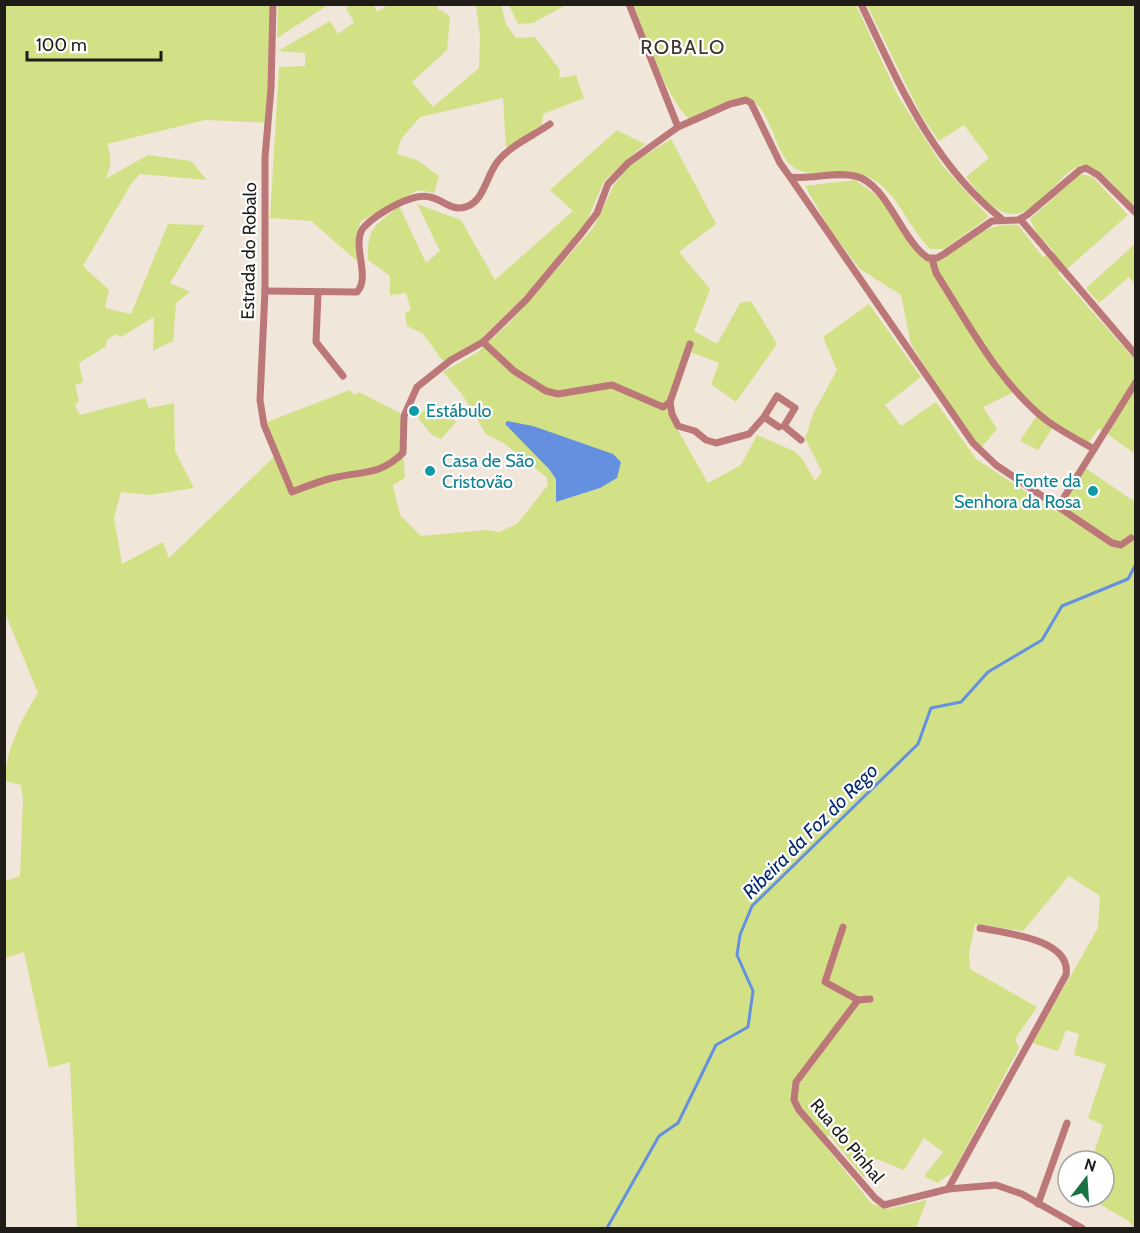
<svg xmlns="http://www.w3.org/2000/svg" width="1140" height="1233" font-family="Cabin,sans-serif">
	<rect width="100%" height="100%" fill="#f1e6da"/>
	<g fill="#d2e186" fill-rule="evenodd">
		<path d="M5,5h270l-4,118 -66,-3 -98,24c5,15 5,22 -2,35l43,-24 43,6 16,19 -67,-6 -9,10 -48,82 26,24 -4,18 26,6 37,-90 37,1 -35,58 20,9 -14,11 -3,38 -20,10 1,-34 -33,20 -5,-3 -8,5 -3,8 -26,16 4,19 -8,3 4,16 -4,4 5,10 65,-17 4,10 25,-5 1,48 19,37 -44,7 -29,-3 -7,26 8,46 41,-22 6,16 108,-104 -10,-32 83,-32 4,5 5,-3 41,21 5,65 -12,7 7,30 21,21 65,-6 13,2 18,-8 31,-39 -1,-7 -42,-34 -19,-10 -24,-40 -19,-22 35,-20 32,-30 83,-94 21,-43 17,-21 40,-25 45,85 -37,28 31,37 -16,42 23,13 23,-41 11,-2 26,43 -41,58 -25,-18 8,-21 -28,-11 -23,61 40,70 33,-18 16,-30 37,16 8,7 13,23 7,-9 -17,-34 9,-26 23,-42 -14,-33 46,-33 52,73 -36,28 16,21 35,-24 40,57 81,53 27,-45 51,35v726l-8,-8 -33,-19 -15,-4h25v-36h-28l4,-7 12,5 11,-34 -15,-7 18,-54 -32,-9 5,-21 -13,-4 -8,21 -26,-8 66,-115 2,-32 -31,-20 -46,55 -48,-7 -6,30 1,15 67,38 -22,32 4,9 -66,124 -16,11 -13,-7 19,-24 -19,-14 -20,32 -27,-11 -13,19 -35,-43 -8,6 51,63 16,5 39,-9 -11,28h-839l-7,-166 -21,6 -25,-116 -19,6v-77l15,-5 3,-77 -2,-14 -16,-4c0,-30 17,-63 33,-88l-33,-80zM507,421l93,67 -43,14 -1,-23 -7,-11 -44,-44z"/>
		<polygon points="278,5 278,4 328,5 277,38"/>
		<polygon points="350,5 374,5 377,12 388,5 438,5 438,9 450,16 447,50 412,82 433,107 479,68 480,37 476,5 501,5 506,24 516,38 535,37 560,70 559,78 576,75 584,98 543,114 542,125 506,148 503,98 420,117 401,139 397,154 417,160 439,176 434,193 418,190 361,221 357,231 357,261 311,221 270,218 279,67 305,66 305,53 278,51 330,21 338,34 354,22 346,8"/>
		<polygon points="509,5 509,4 566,5 533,23 518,24"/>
		<path d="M633,5h223l42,91 44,69 47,52 -45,32h-14c-26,-26 -35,-68 -74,-76 -18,-4 -43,5 -60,-4 -26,-15 -24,-79 -61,-70 -15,4 -32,14 -46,20 -24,-23 -43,-83 -56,-114z"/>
		<path d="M867,5h268v201l-2,1c-13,-13 -28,-36 -45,-41 -24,-8 -51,61 -85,46 -15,-6 -27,-22 -37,-35l23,-19 -25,-33 -25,16 -18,-26z"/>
		<path d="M617,130l28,14 -41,37 -18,42 -61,73 -51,49 -31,16 -20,-27 -16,-8 -2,-14 6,-2 -5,-17 -16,2v-19l-22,-16c-1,-33 7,-34 31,-54l27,57 14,-12 -23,-47 44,16 34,60 78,-69 -23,-21z"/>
		<path d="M1080,174l13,3 35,38 -60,53 -10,5 77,87v94l-36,-26 -11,15 -32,-20 -18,27 -18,-9 19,-29 -21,-22 -35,17 14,22 -16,19 -16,-17 -54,-87 -10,-49 -41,-26 -28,-36 -27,-47 50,-6c16,11 32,22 43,37 14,17 22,56 53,34 20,-14 42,-30 67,-26l25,32 11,-6 -17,-17 -7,-15z"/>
		<polygon points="1135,244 1135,284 1129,277 1099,303 1086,288"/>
		<polygon points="435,401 456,422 441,439 432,435 418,418 419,415"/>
	</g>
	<polygon fill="#6590e0" points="507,421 533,426 613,454 621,462 617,478 600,488 556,502 556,479 549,469 505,424"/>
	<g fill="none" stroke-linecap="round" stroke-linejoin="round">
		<polyline stroke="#6590e0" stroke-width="3" points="607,1228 659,1136 678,1123 716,1045 748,1027 753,991 737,955 740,935 752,906 918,744 931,708 961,702 988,672 1042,640 1062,606 1128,579 1136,564"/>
		<g stroke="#bc7879" stroke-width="7">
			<path d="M273,4l-2,84 -6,69v134l-5,109 4,25 28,67c15,-6 30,-12 45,-15 28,-6 43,-2 66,-24l1,-37 13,-29 34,-27 32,-18 43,-42 55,-66 16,-21 11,-29 20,-21 50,-36 52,-23 16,-4 5,3 29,60 10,14c21,3 44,-6 65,-1 32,7 46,64 73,82h9l7,-4 48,-33 26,-1 9,-5 53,-45 6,-2 12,7 38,38"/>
			<polyline points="629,4 678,127"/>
			<path d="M861,4c38,80 71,160 142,216"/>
			<polyline points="790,177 973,443 996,465 1112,543 1121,545 1131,538"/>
			<polyline points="1020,219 1136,355"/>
			<path d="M932,259l4,14c32,50 63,110 110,147 15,11 32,20 48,29"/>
			<path d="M265,291l92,1c15,-15 -8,-51 8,-66 12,-12 47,-34 65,-29 14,3 23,16 38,9 16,-6 19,-32 30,-45 13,-16 35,-25 52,-37"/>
			<polyline points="318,293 316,342 343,376"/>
			<polyline points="483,342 514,371 546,391 558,394 612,385 663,407 670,402 690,344"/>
			<polyline points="670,402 672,414 678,426 695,431 706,440 716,443 749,434 764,417"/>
			<polyline points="779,427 764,417 777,396 795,408 784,426 801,440"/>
			<polyline points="1058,507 1136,382"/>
			<polyline points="843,927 825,982 858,1000 796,1082 794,1100 799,1110 875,1198 884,1205 948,1189 996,1185 1022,1194 1082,1228"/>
			<polyline points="858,1000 870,999"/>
			<path d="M948,1189l118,-214c6,-36 -61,-42 -86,-47"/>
			<polyline points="1038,1204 1067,1123"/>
		</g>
	</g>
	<g fill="#0f9aa8" stroke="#fff" stroke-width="2">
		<circle cx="414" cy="411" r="6"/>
		<circle cx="430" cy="471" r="6"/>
		<circle cx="1093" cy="491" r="6"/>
	</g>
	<g text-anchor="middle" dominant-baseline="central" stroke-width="4.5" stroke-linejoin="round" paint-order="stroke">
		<g font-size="18" fill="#201c17" stroke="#fff">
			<text transform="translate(249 251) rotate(-89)">Estrada do Robalo</text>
			<text transform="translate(847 1141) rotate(50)">Rua do Pinhal</text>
		</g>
		<g font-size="18" fill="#0d838f" stroke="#fff" text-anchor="start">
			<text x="426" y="411">Estábulo</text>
			<text x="442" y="461">Casa de São<tspan x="442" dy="21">Cristovão</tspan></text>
			<text x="1081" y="481" text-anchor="end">Fonte da<tspan x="1081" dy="21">Senhora da Rosa</tspan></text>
		</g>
		<g font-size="20" letter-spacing="1.5" fill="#3f372d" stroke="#fff">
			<text x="683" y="47">ROBALO</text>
		</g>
		<g font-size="20" font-style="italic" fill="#072b71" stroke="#fff">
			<text transform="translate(810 831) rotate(-45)">Ribeira da Foz do Rego</text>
		</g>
	</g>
	<rect width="1140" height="1233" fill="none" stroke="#201c17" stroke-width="12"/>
	<g transform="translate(1086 1179) rotate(17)"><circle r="28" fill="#ffffff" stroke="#a6a4a2" stroke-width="1.5"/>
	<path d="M0-4.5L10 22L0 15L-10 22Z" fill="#197145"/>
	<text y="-9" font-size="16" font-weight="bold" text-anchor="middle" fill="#201c17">N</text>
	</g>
	<path d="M27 51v9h134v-9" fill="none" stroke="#201c17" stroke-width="3"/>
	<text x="36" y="51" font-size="18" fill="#201c17" stroke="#ffffff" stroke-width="4.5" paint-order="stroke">100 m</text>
</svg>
